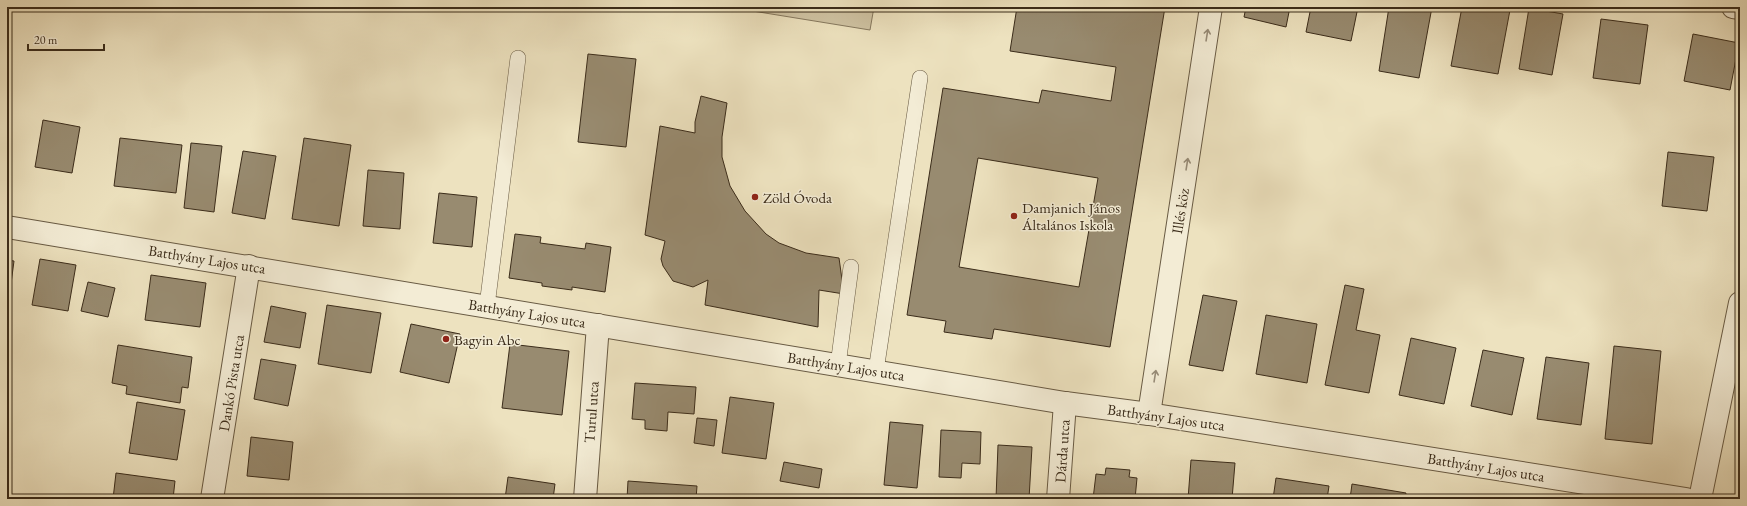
<svg xmlns="http://www.w3.org/2000/svg" width="1747" height="506" font-family="'EB Garamond',serif">
	<rect width="100%" height="100%" fill="#ede2bf"/>
	<filter id="stains"><feTurbulence type="fractalNoise" baseFrequency=".005" numOctaves="4"/><feColorMatrix values="0 0 0 0 .2 0 0 0 0 .09 0 0 0 0 .02 0 0 0 .5 -.17"/></filter>
	<radialGradient id="worn" r=".72"><stop offset=".6" stop-color="#630" stop-opacity="0"/><stop offset="1" stop-color="#630" stop-opacity=".3"/></radialGradient>
	<polygon fill="#cfc3a3" stroke="#85785e" points="728,7 874,7 870,30"/>
	<g fill="#988b70" stroke="#3b2c1a" fill-rule="evenodd">
		<path d="M1017,7h148l-55,340 -116,-18 -2,10 -48,-7 2,-11 -39,-6 36,-227 96,15 3,-13 69,11 5,-34 -106,-16zM978,158l120,20 -19,109 -120,-20z"/>
		<polygon points="1246,7 1290,7 1286,27 1244,17"/>
		<polygon points="1311,7 1358,7 1351,41 1306,32"/>
		<polygon points="1389,7 1432,7 1419,78 1379,71"/>
		<polygon points="1462,7 1491,7 1510,10 1498,74 1451,66"/>
		<polygon points="1529,8 1563,14 1552,75 1519,69"/>
		<polygon points="1601,19 1648,25 1640,84 1593,78"/>
		<polygon points="1693,34 1739,43 1730,90 1684,81"/>
		<polygon points="588,54 636,59 626,147 578,142"/>
		<polygon points="701,96 727,103 722,137 722,157 730,186 745,211 766,234 779,243 806,253 839,258 844,294 819,290 818,327 705,305 708,280 693,287 673,281 663,266 661,259 665,241 645,235 660,126 695,133 695,122"/>
		<polygon points="43,120 80,127 72,173 35,167"/>
		<polygon points="120,138 182,145 176,193 114,186"/>
		<polygon points="304,138 351,145 339,226 292,219"/>
		<polygon points="191,143 222,146 214,212 184,208"/>
		<polygon points="243,151 276,156 265,219 232,213"/>
		<polygon points="1668,152 1714,157 1707,211 1662,206"/>
		<polygon points="368,170 404,173 400,229 363,226"/>
		<polygon points="439,193 477,197 472,247 433,243"/>
		<polygon points="515,234 541,237 540,243 585,249 586,243 611,247 605,292 572,287 572,290 542,286 542,283 509,278"/>
		<polygon points="40,259 76,265 68,311 32,305"/>
		<polygon points="7,260 14,261 7,314"/>
		<polygon points="151,275 206,283 200,327 145,320"/>
		<polygon points="88,282 115,288 108,317 81,311"/>
		<polygon points="1345,285 1364,289 1356,330 1380,335 1369,393 1325,385"/>
		<polygon points="1203,295 1237,301 1223,371 1189,365"/>
		<polygon points="327,305 381,313 371,373 318,364"/>
		<polygon points="271,306 306,313 300,348 264,342"/>
		<polygon points="1266,315 1317,324 1307,383 1256,374"/>
		<polygon points="411,324 460,334 449,383 400,372"/>
		<polygon points="1411,338 1456,348 1444,404 1399,395"/>
		<polygon points="510,344 569,351 562,415 502,408"/>
		<polygon points="118,345 192,357 188,388 182,387 180,403 126,394 127,386 112,383"/>
		<polygon points="1614,346 1661,351 1652,444 1605,439"/>
		<polygon points="1483,350 1524,358 1512,415 1471,406"/>
		<polygon points="1546,357 1589,363 1581,425 1537,419"/>
		<polygon points="261,359 296,365 288,406 254,399"/>
		<polygon points="635,383 696,387 694,414 668,412 667,431 645,429 645,420 632,419"/>
		<polygon points="730,397 774,403 766,459 722,453"/>
		<polygon points="137,402 185,410 177,460 129,453"/>
		<polygon points="697,418 717,420 714,446 694,443"/>
		<polygon points="890,422 923,425 917,488 884,485"/>
		<polygon points="941,430 981,432 980,464 962,463 961,478 939,477"/>
		<polygon points="251,437 293,442 289,480 247,476"/>
		<polygon points="998,445 1032,447 1029,499 996,499"/>
		<polygon points="1191,460 1235,463 1232,499 1188,499"/>
		<polygon points="784,462 822,469 819,488 780,481"/>
		<polygon points="1106,468 1130,470 1129,477 1137,478 1135,499 1093,499 1096,474 1105,475"/>
		<polygon points="116,473 175,481 173,499 113,499"/>
		<polygon points="508,477 555,484 553,499 505,499"/>
		<polygon points="1276,478 1329,486 1327,499 1273,499"/>
		<polygon points="628,481 697,486 696,499 627,499"/>
		<polygon points="1352,484 1406,493 1405,499 1350,499"/>
	</g>
	<g fill="none" stroke-linecap="round" stroke-linejoin="round">
		<defs>
			<g id="lane">
				<polyline points="487,306 518,58"/>
				<polyline points="838,365 851,267"/>
				<polyline points="876,371 920,78"/>
			</g>
			<g id="street">
				<polyline points="1733,7 1740,8"/>
				<polyline points="7,227 1065,403 1149,414 1686,499"/>
				<polyline points="1149,414 1211,7"/>
				<polyline points="212,499 249,266"/>
				<polyline points="585,499 598,325"/>
				<polyline points="1058,499 1065,403"/>
				<polyline points="1700,499 1740,303"/>
			</g>
		</defs>
		<use href="#lane" stroke="#685a43" stroke-width="16"/>
		<use href="#street" stroke="#685a43" stroke-width="24"/>
		<use href="#lane" stroke="#f3ecd5" stroke-width="15"/>
		<use href="#street" stroke="#f3ecd5" stroke-width="22"/>
	</g>
	<defs><path id="oneway-shaft" d="M-6 0H5M1.5-3L5.5 0L1.5 3" fill="none" stroke-width="1.6" stroke-linecap="round" stroke-linejoin="round"/></defs>
	<g stroke="#978c78">
		<use href="#oneway-shaft" transform="translate(1207 35) rotate(-81)"/>
		<use href="#oneway-shaft" transform="translate(1187 164) rotate(-81)"/>
		<use href="#oneway-shaft" transform="translate(1155 376) rotate(-81)"/>
	</g>
	<g fill="#8f2418" stroke="#f3ecd5" stroke-width="1.5">
		<circle cx="755" cy="197" r="4"/>
		<circle cx="1014" cy="216" r="4"/>
		<circle cx="446" cy="339" r="4"/>
	</g>
	<g text-anchor="middle" dominant-baseline="central" stroke-width="3" stroke-linejoin="round" paint-order="stroke">
		<g font-size="15" fill="#3b2c1a" stroke="#f3ecd5" text-anchor="start">
			<text x="763" y="197">Zöld Óvoda</text>
			<text x="1022" y="207">Damjanich János<tspan x="1022" dy="17">Általános Iskola</tspan></text>
			<text x="454" y="339">Bagyin Abc</text>
		</g>
		<g font-size="15" fill="#3b2c1a" stroke="#f3ecd5">
			<text transform="translate(1180 211) rotate(-81)">Illés köz</text>
			<text transform="translate(207 259) rotate(9)">Batthyány Lajos utca</text>
			<text transform="translate(527 313) rotate(9)">Batthyány Lajos utca</text>
			<text transform="translate(846 366) rotate(9)">Batthyány Lajos utca</text>
			<text transform="translate(231 383) rotate(-81)">Dankó Pista utca</text>
			<text transform="translate(591 412) rotate(-86)">Turul utca</text>
			<text transform="translate(1166 417) rotate(8)">Batthyány Lajos utca</text>
			<text transform="translate(1062 451) rotate(-86)">Dárda utca</text>
			<text transform="translate(1486 467) rotate(9)">Batthyány Lajos utca</text>
		</g>
	</g>
	<rect width="1747" height="506" fill="none" stroke="#ede2bf" stroke-width="24"/>
	<rect x="8" y="8" width="1731" height="490" fill="none" stroke="#3b2c1a" stroke-width="2"/>
	<rect x="12" y="12" width="1723" height="482" fill="none" stroke="#3b2c1a"/>
	<path d="M28 44v6h76v-6" fill="none" stroke="#3b2c1a" stroke-width="2"/>
	<text x="34" y="44" font-size="12" fill="#3b2c1a" stroke="#f3ecd5" stroke-width="3" paint-order="stroke">20 m</text>
	<rect width="100%" height="100%" filter="url(#stains)"/>
	<rect width="100%" height="100%" fill="url(#worn)"/>
</svg>
